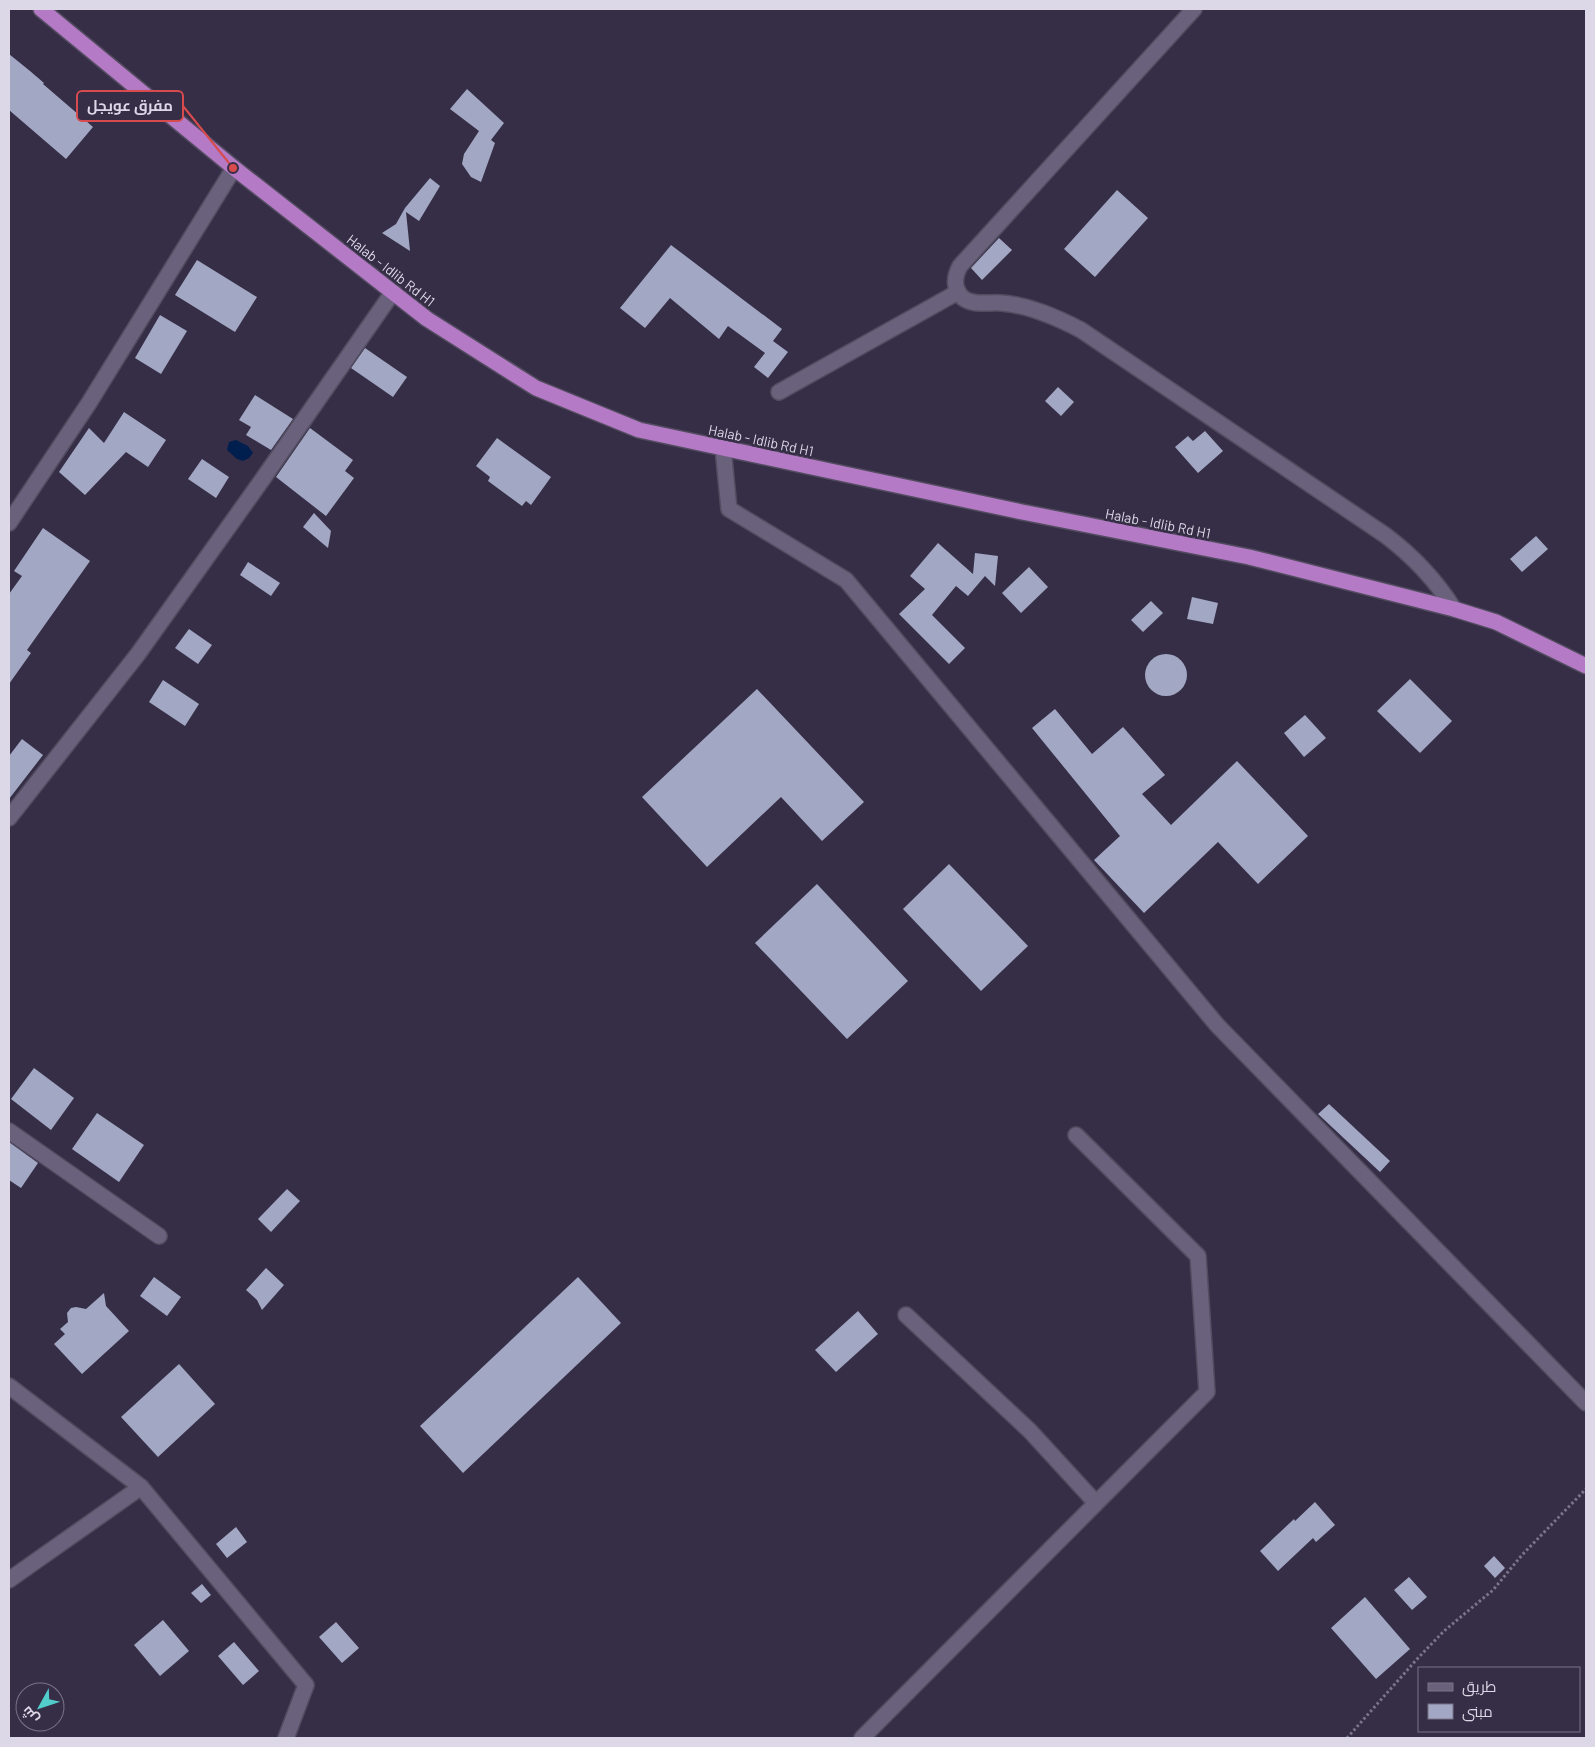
<svg xmlns="http://www.w3.org/2000/svg" width="1595" height="1747" font-family="Barlow,Cairo,sans-serif">
	<rect width="100%" height="100%" fill="#362e46"/>
	<polygon fill="#001f4e" points="236,440 248,446 253,453 249,458 243,461 237,459 227,450 229,442"/>
	<g fill="#a2a7c4">
		<polygon points="9,54 30,71 44,83 43,84 93,127 66,159 9,110"/>
		<polygon points="467,89 504,123 491,140 495,143 481,182 471,177 462,164 464,154 479,131 450,109"/>
		<polygon points="430,178 440,186 419,221 406,212 410,251 382,233 396,224 405,208"/>
		<polygon points="1117,190 1148,218 1095,277 1064,249"/>
		<polygon points="999,238 1012,250 982,280 971,268"/>
		<polygon points="671,245 782,329 773,341 788,352 768,378 754,367 765,353 728,326 719,339 670,298 645,328 620,308"/>
		<polygon points="197,260 257,297 235,332 175,295"/>
		<polygon points="160,315 187,331 161,374 135,358"/>
		<polygon points="365,348 407,377 393,397 351,368"/>
		<polygon points="1058,387 1074,402 1061,416 1045,401"/>
		<polygon points="255,395 293,419 271,450 246,435 251,427 239,420"/>
		<polygon points="124,412 166,440 148,467 126,452 85,495 59,472 89,428 104,443"/>
		<polygon points="310,428 353,460 345,471 354,478 326,516 276,477"/>
		<polygon points="1205,431 1223,451 1198,473 1175,447 1188,436 1193,441"/>
		<polygon points="497,438 551,477 531,505 526,501 522,506 488,481 490,477 476,466"/>
		<polygon points="202,459 229,477 216,498 188,479"/>
		<polygon points="314,513 331,531 328,548 303,527"/>
		<polygon points="43,528 90,561 27,650 31,653 9,684 9,594 22,576 14,571"/>
		<polygon points="1536,536 1548,549 1522,572 1510,559"/>
		<polygon points="938,543 973,574 975,553 998,556 995,586 985,576 968,596 956,586 932,615 965,648 949,664 899,614 925,589 910,576"/>
		<polygon points="248,562 280,583 271,596 240,575"/>
		<polygon points="1029,567 1048,587 1021,613 1002,593"/>
		<polygon points="1192,597 1218,603 1213,624 1187,619"/>
		<polygon points="1151,601 1163,613 1143,632 1131,620"/>
		<polygon points="189,629 212,645 198,664 175,648"/>
		<circle cx="1166" cy="675" r="21"/>
		<polygon points="1410,679 1452,721 1420,753 1377,711"/>
		<polygon points="163,680 199,704 185,726 149,702"/>
		<polygon points="757,689 864,802 822,841 781,797 707,867 642,797"/>
		<polygon points="1055,709 1092,754 1123,727 1165,775 1142,794 1171,825 1237,761 1308,836 1258,884 1218,842 1144,913 1094,860 1120,836 1032,728"/>
		<polygon points="1305,715 1326,738 1304,757 1284,733"/>
		<polygon points="22,739 43,755 9,799 9,756"/>
		<polygon points="949,864 1028,946 981,991 903,909"/>
		<polygon points="817,884 908,981 847,1039 755,943"/>
		<polygon points="34,1068 74,1098 51,1130 11,1099"/>
		<polygon points="1329,1104 1390,1161 1380,1172 1318,1114"/>
		<polygon points="97,1113 144,1145 119,1182 72,1149"/>
		<polygon points="9,1142 38,1163 21,1188 9,1180"/>
		<polygon points="287,1189 300,1201 271,1232 258,1219"/>
		<polygon points="266,1268 284,1285 262,1310 257,1300 246,1290"/>
		<polygon points="154,1277 181,1297 167,1316 140,1296"/>
		<polygon points="578,1277 621,1323 463,1473 420,1426"/>
		<polygon points="104,1293 106,1306 129,1331 82,1374 54,1344 65,1334 60,1329 68,1322 67,1313 71,1308 76,1307 86,1309"/>
		<polygon points="858,1311 878,1334 836,1372 815,1350"/>
		<polygon points="179,1364 215,1404 158,1457 121,1417"/>
		<polygon points="1315,1502 1335,1525 1316,1542 1313,1538 1278,1571 1260,1551 1294,1519 1295,1521"/>
		<polygon points="236,1527 247,1542 227,1558 216,1544"/>
		<polygon points="1494,1556 1505,1568 1495,1578 1484,1566"/>
		<polygon points="1409,1577 1427,1597 1412,1610 1394,1590"/>
		<polygon points="202,1584 211,1595 201,1603 191,1593"/>
		<polygon points="1365,1597 1410,1649 1376,1679 1331,1628"/>
		<polygon points="163,1620 189,1651 160,1676 134,1645"/>
		<polygon points="336,1622 359,1648 342,1663 319,1637"/>
		<polygon points="234,1642 259,1671 243,1685 218,1656"/>
	</g>
	<g fill="none" stroke-linecap="round" stroke-linejoin="round">
		<defs>
			<g id="minor">
				<path d="M1194,9l-234,257c-6,11 -7,23 3,32 10,8 26,4 38,5 28,2 55,14 80,27l304,205c28,21 50,44 69,74"/>
				<polyline points="779,392 958,292"/>
				<polyline points="723,448 729,509 846,580 1217,1025 1586,1403"/>
				<polyline points="9,523 89,403 234,168"/>
				<polyline points="9,818 138,654 262,480 393,292"/>
				<polyline points="9,1131 159,1236"/>
				<polyline points="906,1315 1030,1431 1096,1503"/>
				<polyline points="9,1386 141,1487 306,1685 286,1738"/>
				<polyline points="9,1580 141,1487"/>
				<polyline points="862,1738 1207,1392 1198,1256 1076,1135"/>
			</g>
			<polyline id="highway" points="41,9 234,168 427,319 536,388 639,430 1022,512 1249,557 1454,609 1496,622 1586,666"/>
		</defs>
		<use href="#minor" stroke="#524c60" stroke-width="18"/>
		<use href="#highway" stroke="#524c60" stroke-width="18"/>
		<polyline stroke="#7b7589" stroke-width="3" stroke-dasharray="2.5 2.5" stroke-linecap="butt" points="1347,1738 1418,1658 1444,1631 1493,1590 1522,1555 1586,1489"/>
		<use href="#minor" stroke="#6a627c" stroke-width="15"/>
		<use href="#highway" stroke="#b57ac5" stroke-width="15"/>
	</g>
	<g text-anchor="middle" dominant-baseline="central" stroke-width="5" stroke-linejoin="round" paint-order="stroke">
		<g font-size="14" fill="#dcd8e7" stroke="#362e46">
			<text transform="translate(391 270) rotate(38)">Halab - Idlib Rd H1</text>
			<text transform="translate(761 440) rotate(12)">Halab - Idlib Rd H1</text>
			<text transform="translate(1158 523) rotate(11)">Halab - Idlib Rd H1</text>
		</g>
	</g>
	<path fill="none" stroke="#d74b4e" stroke-width="2" d="M233 168L183 106"/>
	<circle fill="#d74b4e" stroke="#362e46" stroke-width="2" cx="233" cy="168" r="5"/>
	<rect fill="#362e46" stroke="#d74b4e" stroke-width="2" x="77" y="91" width="106" height="30" rx="5"/>
	<g font-size="15" text-anchor="middle" font-weight="bold" fill="#dcd8e7">
		<text x="130" y="111">مفرق عويجل</text>
	</g>
	<rect width="1595" height="1747" fill="none" stroke="#dcd8e7" stroke-width="20"/>
	<rect x="1418" y="1667" width="162" height="65" fill="#362e46" stroke="#787286"/>
	<rect x="1428" y="1683" width="25" height="8" fill="#6a627c" stroke="#787286"/>
	<text x="1462" y="1692" font-size="15" fill="#dcd8e7">طريق</text>
	<rect x="1428" y="1704" width="25" height="15" fill="#a2a7c4" stroke="#787286"/>
	<text x="1462" y="1717" font-size="15" fill="#dcd8e7">مبنى</text>
	<g transform="translate(40 1707) rotate(230)"><circle r="24" fill="#362e46" stroke="#787286"/>
	<path d="M0-4L9 19L0 12L-9 19Z" fill="#52cdcc"/>
	<text y="-8" font-size="14" font-weight="bold" text-anchor="middle" fill="#dcd8e7">ش</text>
	</g>
</svg>
